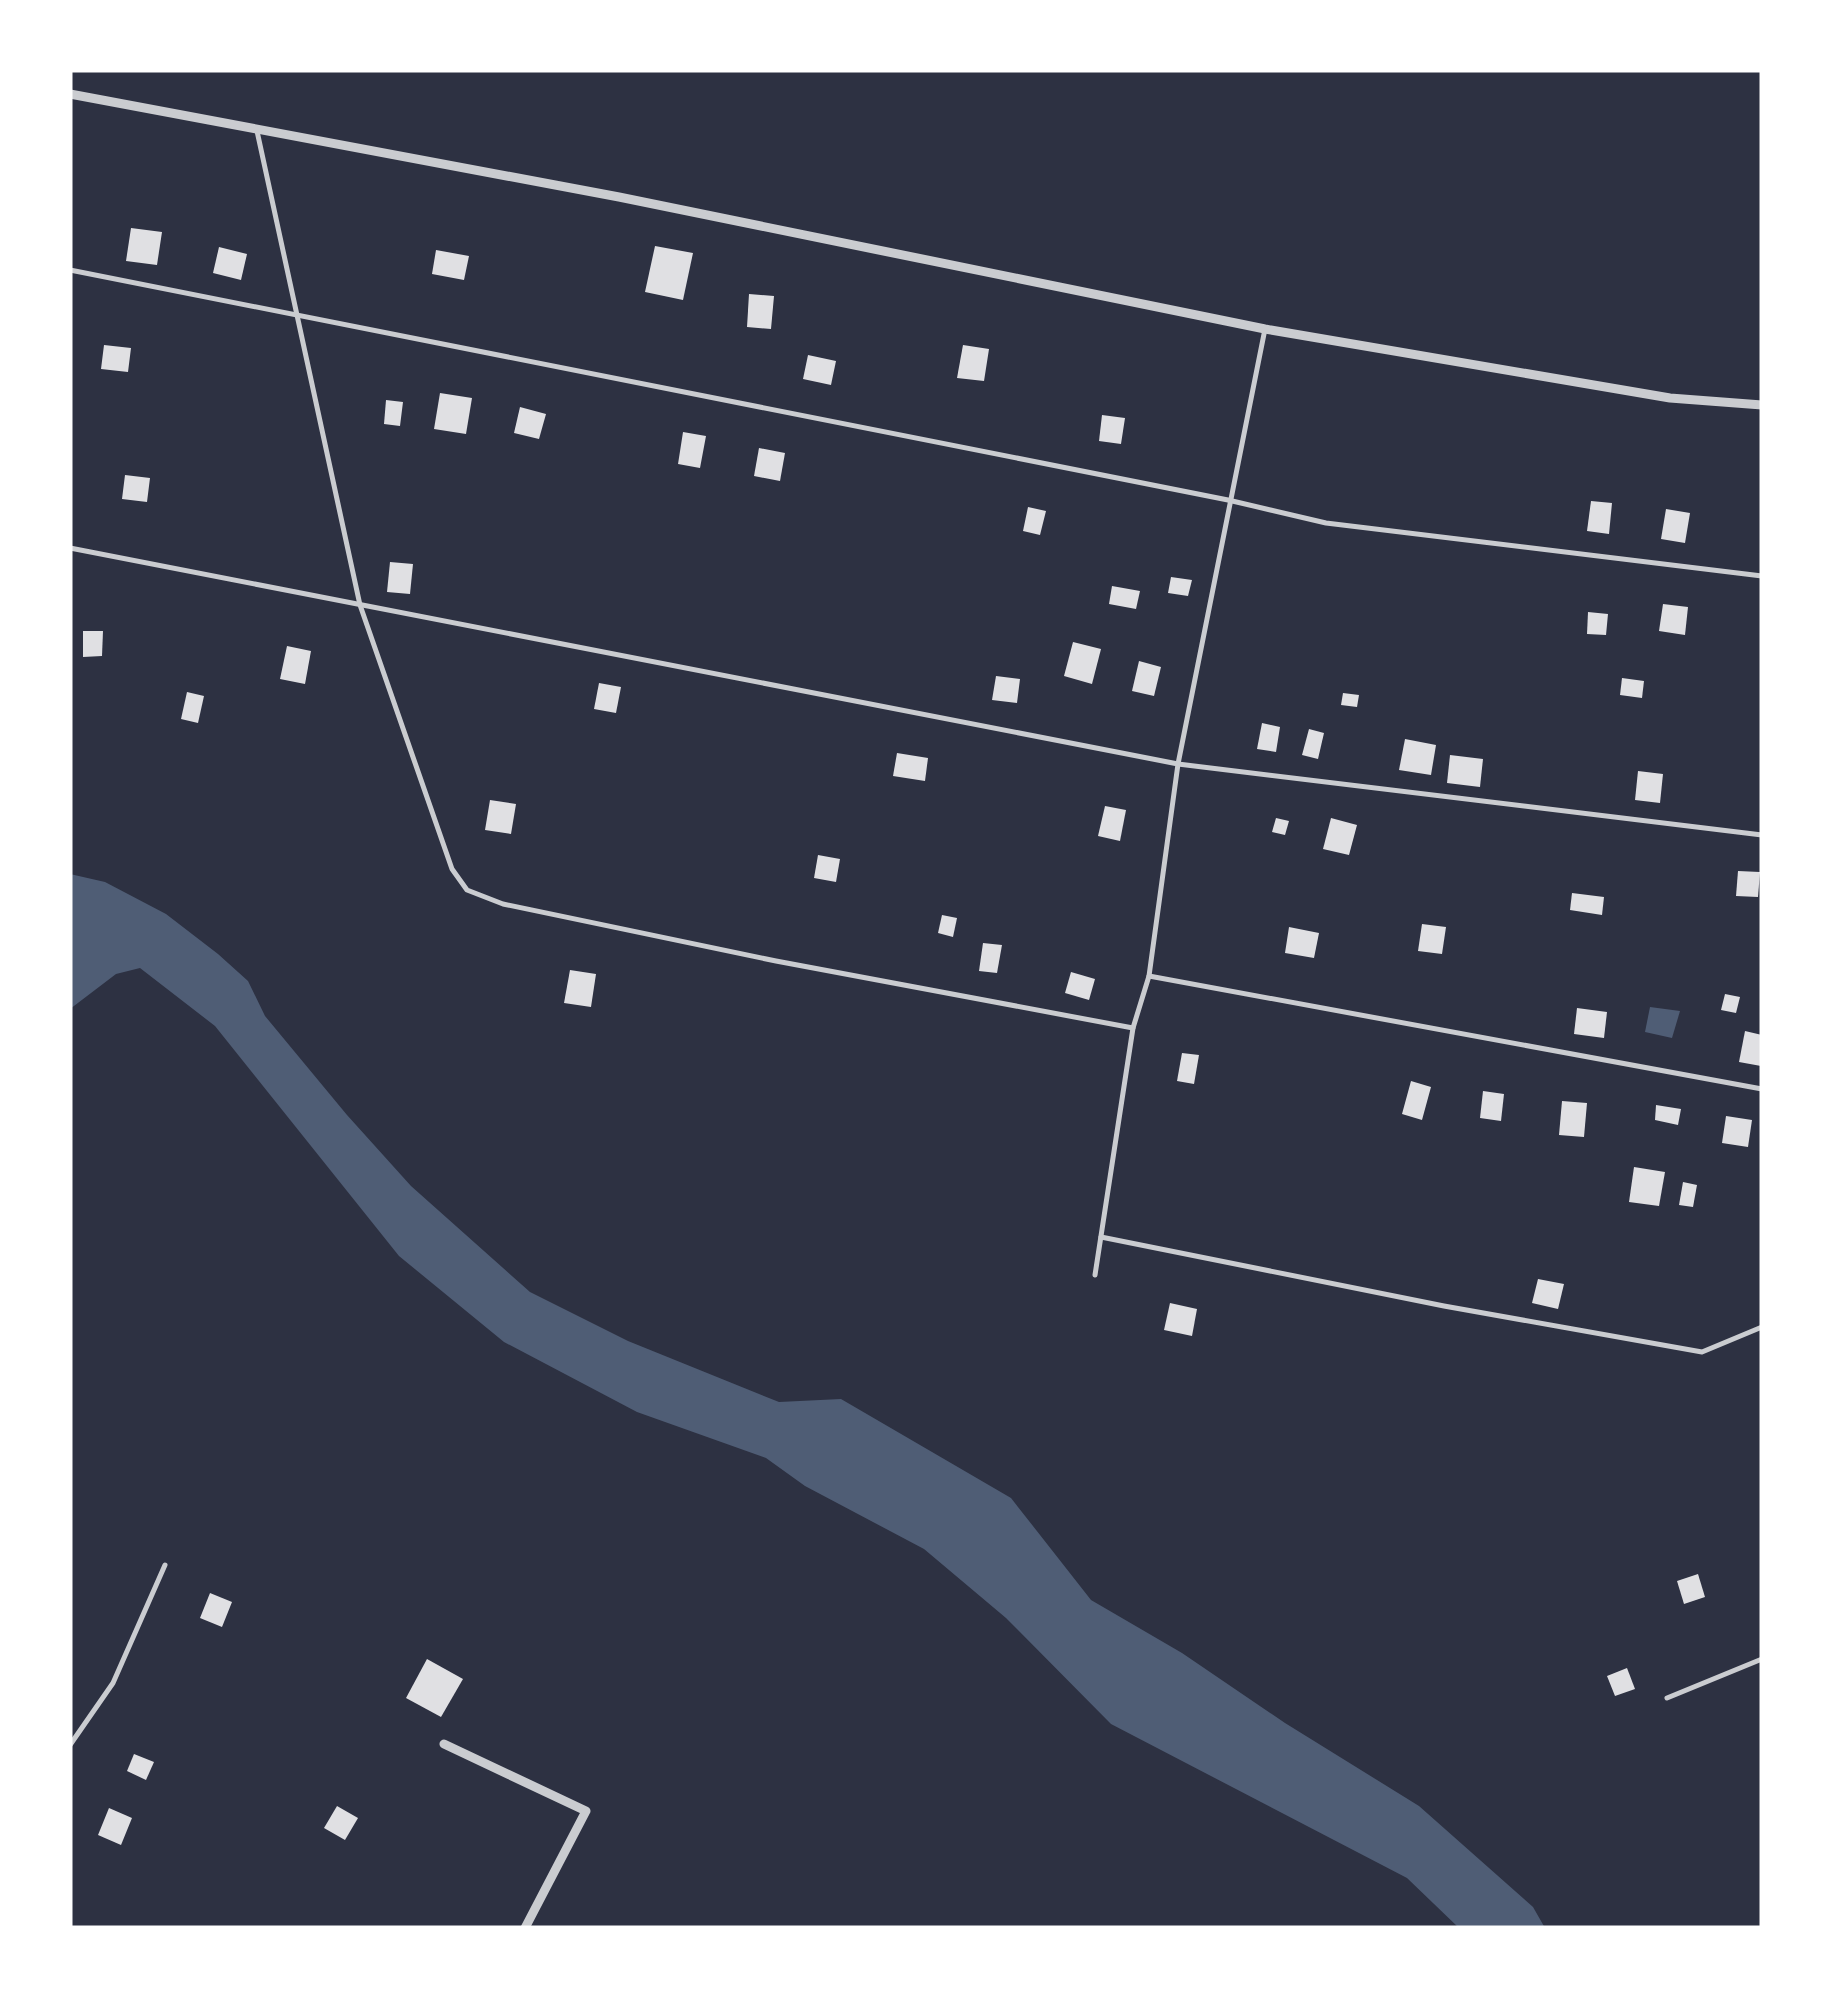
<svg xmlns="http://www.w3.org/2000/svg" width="1832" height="1998" font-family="Montserrat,sans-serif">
	<rect width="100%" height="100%" fill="#2d3142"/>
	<g fill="#4f5d75">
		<polygon points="70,874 105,882 166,914 218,954 248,981 265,1016 347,1115 411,1186 530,1292 628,1341 779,1402 841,1399 1011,1498 1091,1600 1182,1653 1285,1723 1419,1806 1533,1907 1545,1928 1459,1928 1407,1878 1111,1724 1006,1618 924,1549 805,1486 766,1458 637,1412 504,1342 399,1256 215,1026 140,968 116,974 70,1009"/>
		<polygon points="1650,1007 1680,1011 1672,1038 1645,1032"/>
	</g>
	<g fill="#e0e0e3">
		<polygon points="131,228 162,232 157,265 126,261"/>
		<polygon points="655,246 693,253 683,300 645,292"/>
		<polygon points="219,247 247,254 241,280 213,273"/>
		<polygon points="436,250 469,256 464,280 432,274"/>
		<polygon points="749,294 774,296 771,329 747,327"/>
		<polygon points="104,345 131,348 128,372 101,369"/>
		<polygon points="963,345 989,349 984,381 957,378"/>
		<polygon points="808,355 836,361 831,385 803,379"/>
		<polygon points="440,393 472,398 466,434 434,429"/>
		<polygon points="386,400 403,402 400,426 384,424"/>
		<polygon points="520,407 546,414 539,439 514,433"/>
		<polygon points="1102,415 1125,418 1121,444 1099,441"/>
		<polygon points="683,432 706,436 700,468 678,464"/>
		<polygon points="759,448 785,453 780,481 754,476"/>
		<polygon points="125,475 150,478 147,502 122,499"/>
		<polygon points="1591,501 1612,503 1609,534 1587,531"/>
		<polygon points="1028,507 1046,511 1040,535 1023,531"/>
		<polygon points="1666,509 1690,513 1685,543 1661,539"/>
		<polygon points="390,562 413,564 410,594 387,592"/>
		<polygon points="1171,577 1192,580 1188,596 1168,593"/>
		<polygon points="1112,586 1140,591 1136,609 1109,604"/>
		<polygon points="1663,604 1688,607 1685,635 1659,631"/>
		<polygon points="1588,612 1608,614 1606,635 1587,634"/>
		<polygon points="83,631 103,631 102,656 83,657"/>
		<polygon points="1073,642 1101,649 1092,684 1064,676"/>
		<polygon points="287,646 311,651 305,684 280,679"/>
		<polygon points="1139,661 1161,667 1154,696 1132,691"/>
		<polygon points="996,676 1020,679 1017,703 992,700"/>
		<polygon points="1622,678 1644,681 1642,698 1620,695"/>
		<polygon points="599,683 621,687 616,713 594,709"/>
		<polygon points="187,692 204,696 198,723 181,719"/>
		<polygon points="1343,693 1359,695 1357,707 1341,705"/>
		<polygon points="1262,723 1280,727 1276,752 1257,749"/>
		<polygon points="1309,729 1324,733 1318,759 1302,755"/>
		<polygon points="1405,739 1436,745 1431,775 1399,770"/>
		<polygon points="897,753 928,758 925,781 893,776"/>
		<polygon points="1450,755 1483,759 1480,787 1447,783"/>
		<polygon points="1638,771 1663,774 1660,803 1635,800"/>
		<polygon points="490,800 516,804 511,834 485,830"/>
		<polygon points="1105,806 1126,810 1120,841 1098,836"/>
		<polygon points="1276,818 1289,821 1285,835 1272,832"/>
		<polygon points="1331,818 1357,825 1349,855 1323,849"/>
		<polygon points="818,855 840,859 836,882 814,878"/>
		<polygon points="1738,871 1760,872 1758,897 1736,896"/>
		<polygon points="1572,893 1604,897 1602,915 1570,910"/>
		<polygon points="942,915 957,918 953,937 938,933"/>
		<polygon points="1422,924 1446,927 1442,954 1418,951"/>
		<polygon points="1289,927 1319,933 1314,958 1285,953"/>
		<polygon points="983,943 1002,945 997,973 979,971"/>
		<polygon points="570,970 596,974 591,1007 564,1003"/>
		<polygon points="1071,972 1095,979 1089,1000 1065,993"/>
		<polygon points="1725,994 1740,997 1736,1013 1721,1010"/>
		<polygon points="1577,1008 1607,1012 1604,1038 1574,1034"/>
		<polygon points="1745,1031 1762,1035 1761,1066 1739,1062"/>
		<polygon points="1182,1053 1199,1055 1194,1084 1177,1081"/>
		<polygon points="1411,1081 1431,1087 1422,1120 1402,1114"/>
		<polygon points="1483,1091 1504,1094 1501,1121 1480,1118"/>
		<polygon points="1562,1101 1587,1103 1584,1137 1559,1135"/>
		<polygon points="1656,1105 1681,1109 1678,1125 1655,1120"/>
		<polygon points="1726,1116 1752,1120 1748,1147 1722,1143"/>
		<polygon points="1634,1167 1665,1172 1659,1206 1629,1202"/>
		<polygon points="1683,1182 1697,1185 1693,1207 1679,1205"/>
		<polygon points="1538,1279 1564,1284 1558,1309 1532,1303"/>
		<polygon points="1170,1303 1197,1309 1192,1336 1164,1330"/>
		<polygon points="1698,1574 1705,1597 1684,1604 1677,1581"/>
		<polygon points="210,1593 232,1602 222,1627 200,1618"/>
		<polygon points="427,1659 463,1679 441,1717 406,1698"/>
		<polygon points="1627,1668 1635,1689 1615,1696 1607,1676"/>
		<polygon points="134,1754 154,1762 146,1780 127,1771"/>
		<polygon points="337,1806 358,1818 345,1840 324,1828"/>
		<polygon points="109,1808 132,1818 121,1845 98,1835"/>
	</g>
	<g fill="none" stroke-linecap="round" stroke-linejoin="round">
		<g stroke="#caccd0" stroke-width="5">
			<polyline points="257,131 360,605 452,869 467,890 503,904 776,961 1133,1028"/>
			<polyline points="70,270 1228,500 1326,523 1762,576"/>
			<polyline points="70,548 1178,764 1762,835"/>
			<polyline points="1149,976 1762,1089"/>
			<polyline points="1101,1237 1444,1306 1702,1352 1762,1327"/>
			<polyline points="1095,1275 1133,1028 1149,976 1178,764 1265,329"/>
			<polyline points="1667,1698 1762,1659"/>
			<polyline points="70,1745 113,1683 165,1565"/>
		</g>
		<g stroke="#caccd0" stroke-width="9">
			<polyline points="70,94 619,197 1265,329 1670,398 1762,405"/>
			<polyline points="444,1744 586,1811 525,1928"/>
		</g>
	</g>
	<rect width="1832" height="1998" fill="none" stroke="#ffffff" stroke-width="145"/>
</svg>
